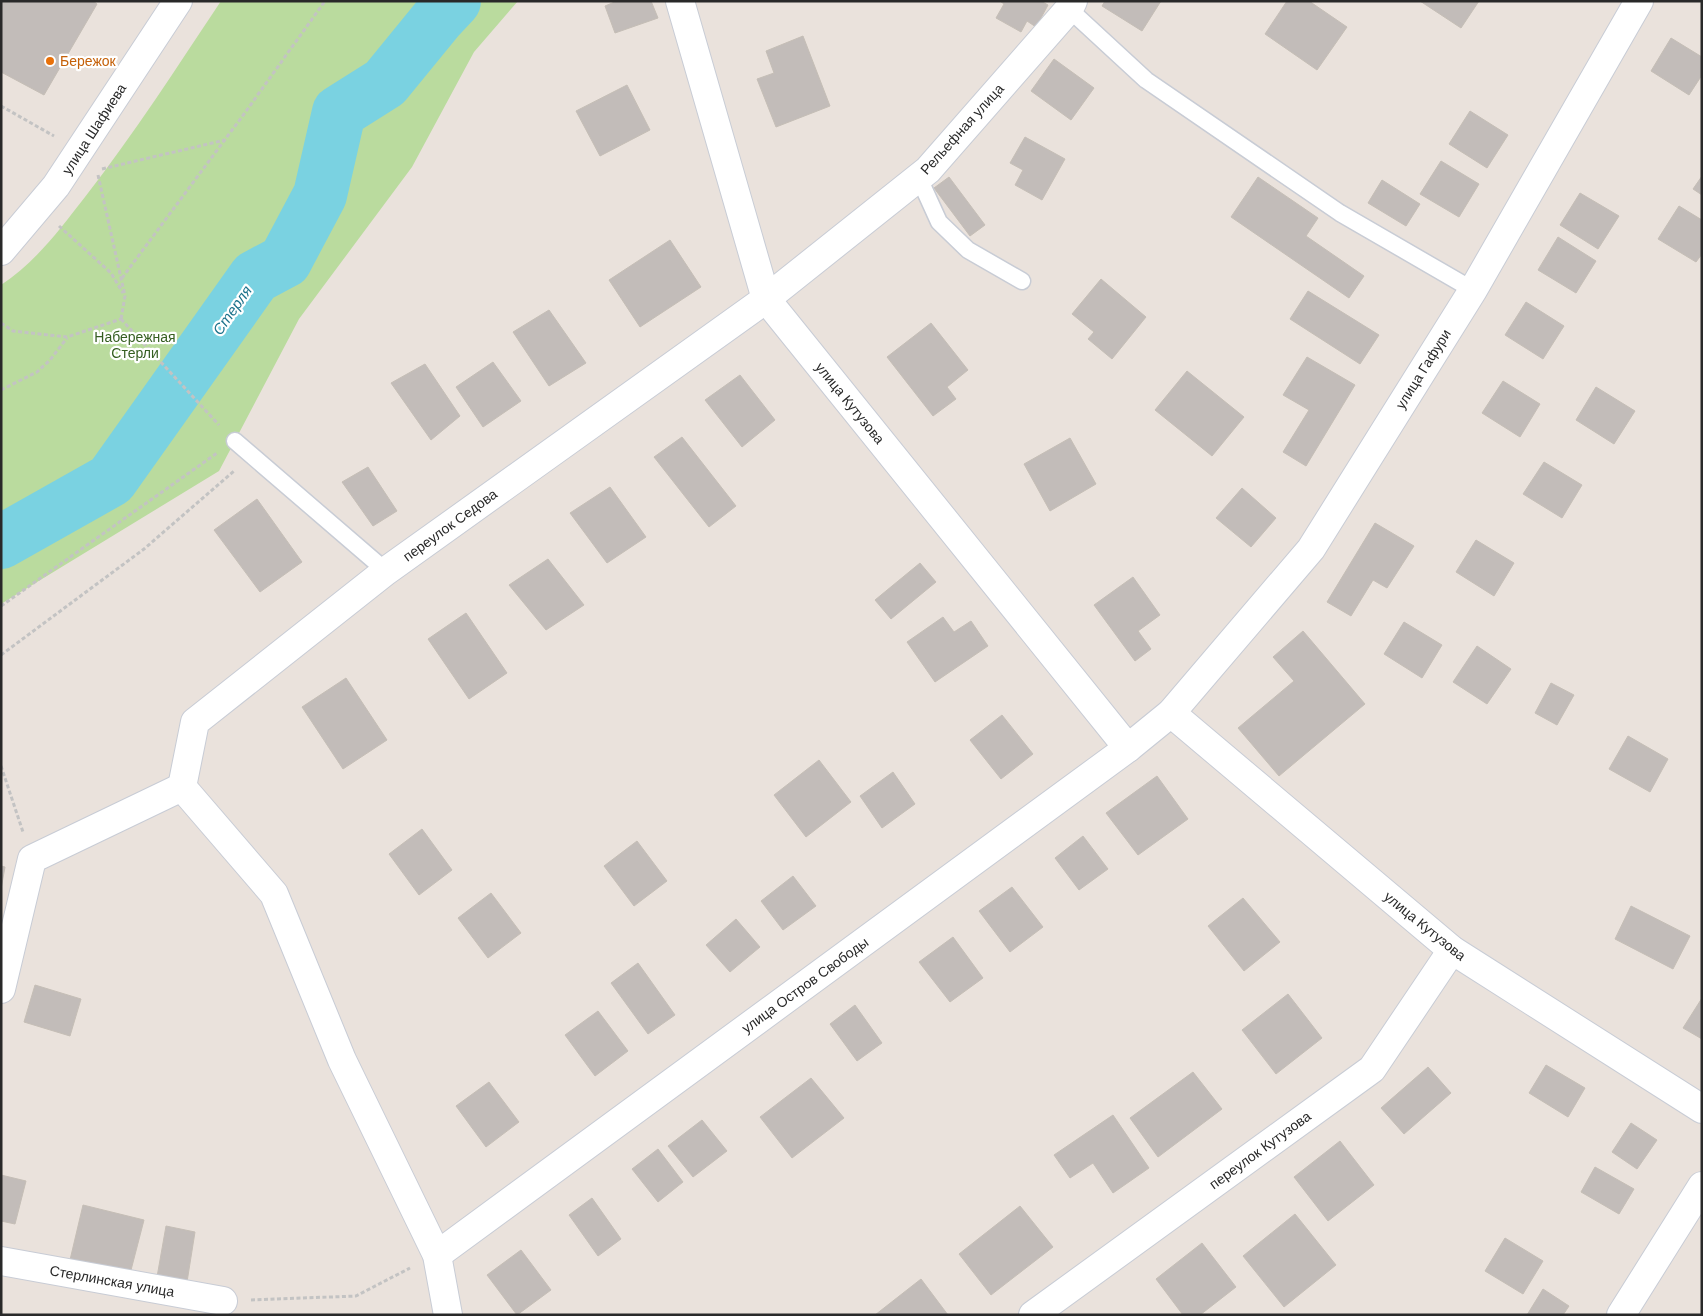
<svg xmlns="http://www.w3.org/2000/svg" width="1703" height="1316" font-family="Helvetica,sans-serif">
	<rect width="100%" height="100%" fill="#eae2dc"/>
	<path fill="#badb9e" d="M221,1h297l-44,51 -62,115 -113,152 -80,152 -218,133v-319c34,-22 59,-56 84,-88 49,-63 92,-130 136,-196z"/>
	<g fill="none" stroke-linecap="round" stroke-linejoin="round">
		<polyline stroke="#7ad2e1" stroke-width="54" points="1,542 111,480 255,277 285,261 320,195 339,112 385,83 439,17 454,1"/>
	</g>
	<g fill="#c2bcb9" stroke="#c5beb6">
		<polygon points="1,1 93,1 97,4 44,95 1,72"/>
		<polygon points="617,1 651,1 658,18 615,33 605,6"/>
		<polygon points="1000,1 1041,1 1048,5 1036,27 1027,21 1021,32 996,18 1004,4"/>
		<polygon points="1105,1 1161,1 1142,31 1102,6"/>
		<polygon points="1287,1 1309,1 1347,27 1317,70 1265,34"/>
		<polygon points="1420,1 1479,1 1461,28"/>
		<polygon points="803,36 830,106 776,127 757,79 774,73 766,51"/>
		<polygon points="1671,38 1702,57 1702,75 1689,95 1651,71"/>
		<polygon points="1054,59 1094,88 1071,120 1031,91"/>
		<polygon points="627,85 650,130 600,156 576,111"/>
		<polygon points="1470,111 1508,135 1487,168 1449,144"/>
		<polygon points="1025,137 1065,159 1042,200 1015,185 1023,170 1010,163"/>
		<polygon points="1441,161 1479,184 1459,217 1420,194"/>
		<polygon points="1702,176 1702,195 1693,189"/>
		<polygon points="949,177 985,225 970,236 934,188"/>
		<polygon points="1258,177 1318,218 1306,236 1364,276 1349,298 1231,217"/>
		<polygon points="1382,180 1420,204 1406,226 1368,203"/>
		<polygon points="1580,193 1619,216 1598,249 1560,225"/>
		<polygon points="1679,206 1702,220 1702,254 1696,262 1658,239"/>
		<polygon points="1558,237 1596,261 1576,293 1538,270"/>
		<polygon points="670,240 701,287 640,327 609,280"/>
		<polygon points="1101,279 1146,317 1112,359 1088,339 1094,332 1072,314"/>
		<polygon points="1308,291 1379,335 1360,364 1290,319"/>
		<polygon points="1526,302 1564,326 1543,359 1505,335"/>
		<polygon points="549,310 586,363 549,386 513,332"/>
		<polygon points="931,323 968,370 947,387 956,399 933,416 887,357"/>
		<polygon points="1307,357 1355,385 1306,466 1283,452 1309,410 1283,395"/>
		<polygon points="493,362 521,401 483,427 456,387"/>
		<polygon points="425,364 460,416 431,440 391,383"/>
		<polygon points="1187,371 1244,417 1212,456 1155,410"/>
		<polygon points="740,375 775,420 742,447 705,400"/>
		<polygon points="1503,381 1540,404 1520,437 1482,413"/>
		<polygon points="1596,387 1635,411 1614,444 1576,420"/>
		<polygon points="682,437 736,506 709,527 654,457"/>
		<polygon points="1070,438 1096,484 1050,511 1024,464"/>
		<polygon points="1544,462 1582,485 1562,518 1523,494"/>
		<polygon points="368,467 397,511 373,526 342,482"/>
		<polygon points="610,487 646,537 607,563 570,513"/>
		<polygon points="1242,488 1276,518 1251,547 1216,518"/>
		<polygon points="257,499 302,562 260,592 214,530"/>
		<polygon points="1375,523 1414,546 1387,588 1373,580 1351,616 1327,602"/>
		<polygon points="1476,540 1514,563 1494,596 1456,572"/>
		<polygon points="548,559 584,605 546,630 509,585"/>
		<polygon points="920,563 936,582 891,619 875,600"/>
		<polygon points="1133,577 1160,615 1138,631 1151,649 1135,661 1094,605"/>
		<polygon points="466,613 507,673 469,699 428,639"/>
		<polygon points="943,617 954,632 971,621 988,646 935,682 907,642"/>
		<polygon points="1404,622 1442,645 1422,678 1384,654"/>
		<polygon points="1303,631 1365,704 1279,776 1238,728 1294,681 1273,657"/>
		<polygon points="1477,646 1511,669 1487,704 1453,682"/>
		<polygon points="346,678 387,740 343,769 302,707"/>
		<polygon points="1551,683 1574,695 1557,725 1535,713"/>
		<polygon points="1002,715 1033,754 1001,779 970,740"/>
		<polygon points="1628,736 1668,759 1650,792 1609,769"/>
		<polygon points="819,760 851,802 806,837 774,795"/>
		<polygon points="893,772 915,804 882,828 860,796"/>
		<polygon points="1157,776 1188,819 1138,855 1106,813"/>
		<polygon points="422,829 452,870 419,895 389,854"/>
		<polygon points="1083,836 1108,869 1079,890 1055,858"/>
		<polygon points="637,841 667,881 634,906 604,866"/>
		<polygon points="1,866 5,867 1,889"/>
		<polygon points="793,876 816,906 783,930 761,901"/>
		<polygon points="1012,887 1043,927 1010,952 979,911"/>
		<polygon points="491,893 521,933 488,958 458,918"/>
		<polygon points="1243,898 1280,942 1244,971 1208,926"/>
		<polygon points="1631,906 1690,936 1673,969 1615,939"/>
		<polygon points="736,919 760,947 730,972 706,945"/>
		<polygon points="953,937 983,978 950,1002 919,962"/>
		<polygon points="638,963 675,1015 648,1034 611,983"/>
		<polygon points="35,985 81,999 70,1036 24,1022"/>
		<polygon points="1288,994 1322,1038 1276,1074 1242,1030"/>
		<polygon points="1702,998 1702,1039 1683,1028"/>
		<polygon points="855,1005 882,1043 857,1061 830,1024"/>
		<polygon points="598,1011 628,1051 595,1076 565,1035"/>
		<polygon points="1546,1065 1585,1088 1568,1117 1529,1093"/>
		<polygon points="1428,1067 1451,1093 1404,1134 1381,1108"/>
		<polygon points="1193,1072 1222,1109 1158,1157 1130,1118"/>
		<polygon points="811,1078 844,1118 792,1158 760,1117"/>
		<polygon points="489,1082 519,1122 486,1147 456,1106"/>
		<polygon points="1113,1115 1149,1168 1113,1193 1093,1163 1070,1178 1054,1155"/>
		<polygon points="702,1120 727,1151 693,1177 668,1146"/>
		<polygon points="1631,1123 1657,1140 1637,1169 1612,1152"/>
		<polygon points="1340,1141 1374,1185 1328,1221 1294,1177"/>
		<polygon points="658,1149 683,1182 658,1202 632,1169"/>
		<polygon points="1595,1167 1634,1189 1619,1214 1581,1192"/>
		<polygon points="1,1175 26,1181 15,1224 1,1221"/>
		<polygon points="592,1198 621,1239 598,1256 569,1215"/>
		<polygon points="83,1205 144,1220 130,1274 70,1260"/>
		<polygon points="1020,1206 1053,1247 991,1295 959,1254"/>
		<polygon points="1295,1214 1336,1265 1284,1307 1243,1256"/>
		<polygon points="166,1226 195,1232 187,1282 157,1277"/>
		<polygon points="1505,1238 1543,1261 1523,1294 1485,1271"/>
		<polygon points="1202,1243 1236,1287 1200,1315 1183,1315 1156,1279"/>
		<polygon points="521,1250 551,1290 517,1315 487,1275"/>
		<polygon points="921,1279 948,1315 875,1315"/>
		<polygon points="1543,1289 1569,1306 1563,1315 1527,1315"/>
	</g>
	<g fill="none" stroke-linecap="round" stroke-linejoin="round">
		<defs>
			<g id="lane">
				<polyline points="1069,9 1146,80 1340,213 1473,290"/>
				<polyline points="919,178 939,222 968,250 1022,281"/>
				<polyline points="235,441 386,571"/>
			</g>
			<g id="street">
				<polyline points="680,1 766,299 1128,748"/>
				<polyline points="1171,713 1452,950 1702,1109"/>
				<polyline points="182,787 195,722 386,571 766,299 928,170 1069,9 1073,1"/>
				<polyline points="182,787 274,894 342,1060 437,1255 448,1315"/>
				<polyline points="1,989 32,859 182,787"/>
				<polyline points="437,1255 1128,748 1171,713 1311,549 1473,290 1639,1"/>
				<polyline points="1,1261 223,1301"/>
				<polyline points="1033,1315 1372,1069 1452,950"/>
				<polyline points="1621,1315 1702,1186"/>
			</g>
			<polyline id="secondary" points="1,251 56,186 178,1"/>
		</defs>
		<use href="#lane" stroke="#c8ccd5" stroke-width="19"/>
		<use href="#street" stroke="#c8ccd5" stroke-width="30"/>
		<use href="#secondary" stroke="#c8ccd5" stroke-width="30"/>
		<g stroke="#c3c3c3" stroke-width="3" stroke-dasharray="4 2.5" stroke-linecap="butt">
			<polyline points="1,106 54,136"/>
			<polyline points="102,169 225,140"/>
			<polyline points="98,175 125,296 121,319"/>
			<polyline points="59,226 111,273 123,293"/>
			<polyline points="122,278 244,114 325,1"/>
			<polyline points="121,319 219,425"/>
			<polyline points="1,323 13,331 67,337 121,319"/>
			<polyline points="1,390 37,372 50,360 67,338"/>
			<polyline points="1,606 217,453"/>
			<polyline points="1,655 144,549 234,471"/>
			<polyline points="1,766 23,832"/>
			<polyline points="251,1300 356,1296 410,1268"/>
		</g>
		<use href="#lane" stroke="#fff" stroke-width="16"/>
		<use href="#street" stroke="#fff" stroke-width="28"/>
		<use href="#secondary" stroke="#fff" stroke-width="28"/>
	</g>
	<circle fill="#e8710a" stroke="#fff" stroke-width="2" cx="50" cy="61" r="5"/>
	<g text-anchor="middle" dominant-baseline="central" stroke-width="4.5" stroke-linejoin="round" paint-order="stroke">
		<g font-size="14" fill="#c56008" stroke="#fff" text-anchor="start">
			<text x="60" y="61">Бережок</text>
		</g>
		<g font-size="14" fill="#292929" stroke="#fff">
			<text transform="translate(94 129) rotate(-57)">улица Шафиева</text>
			<text transform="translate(962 129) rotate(-48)">Рельефная улица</text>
			<text transform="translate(1423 369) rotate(-58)">улица Гафури</text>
			<text transform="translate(850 403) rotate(51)">улица Кутузова</text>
			<text transform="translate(450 525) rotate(-36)">переулок Седова</text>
			<text transform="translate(1425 926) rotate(39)">улица Кутузова</text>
			<text transform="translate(805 985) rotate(-36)">улица Остров Свободы</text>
			<text transform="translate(1260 1150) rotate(-36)">переулок Кутузова</text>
			<text transform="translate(112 1281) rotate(10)">Стерлинская улица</text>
		</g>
		<g font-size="14" fill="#355e21" stroke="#fff">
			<text x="135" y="337">Набережная<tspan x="135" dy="16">Стерли</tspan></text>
		</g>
		<g font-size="15" font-style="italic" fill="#1b728b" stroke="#fff">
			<text transform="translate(232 310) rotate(-55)">Стерля</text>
		</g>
	</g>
	<rect width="1703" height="1316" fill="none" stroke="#292929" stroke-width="5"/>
</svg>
